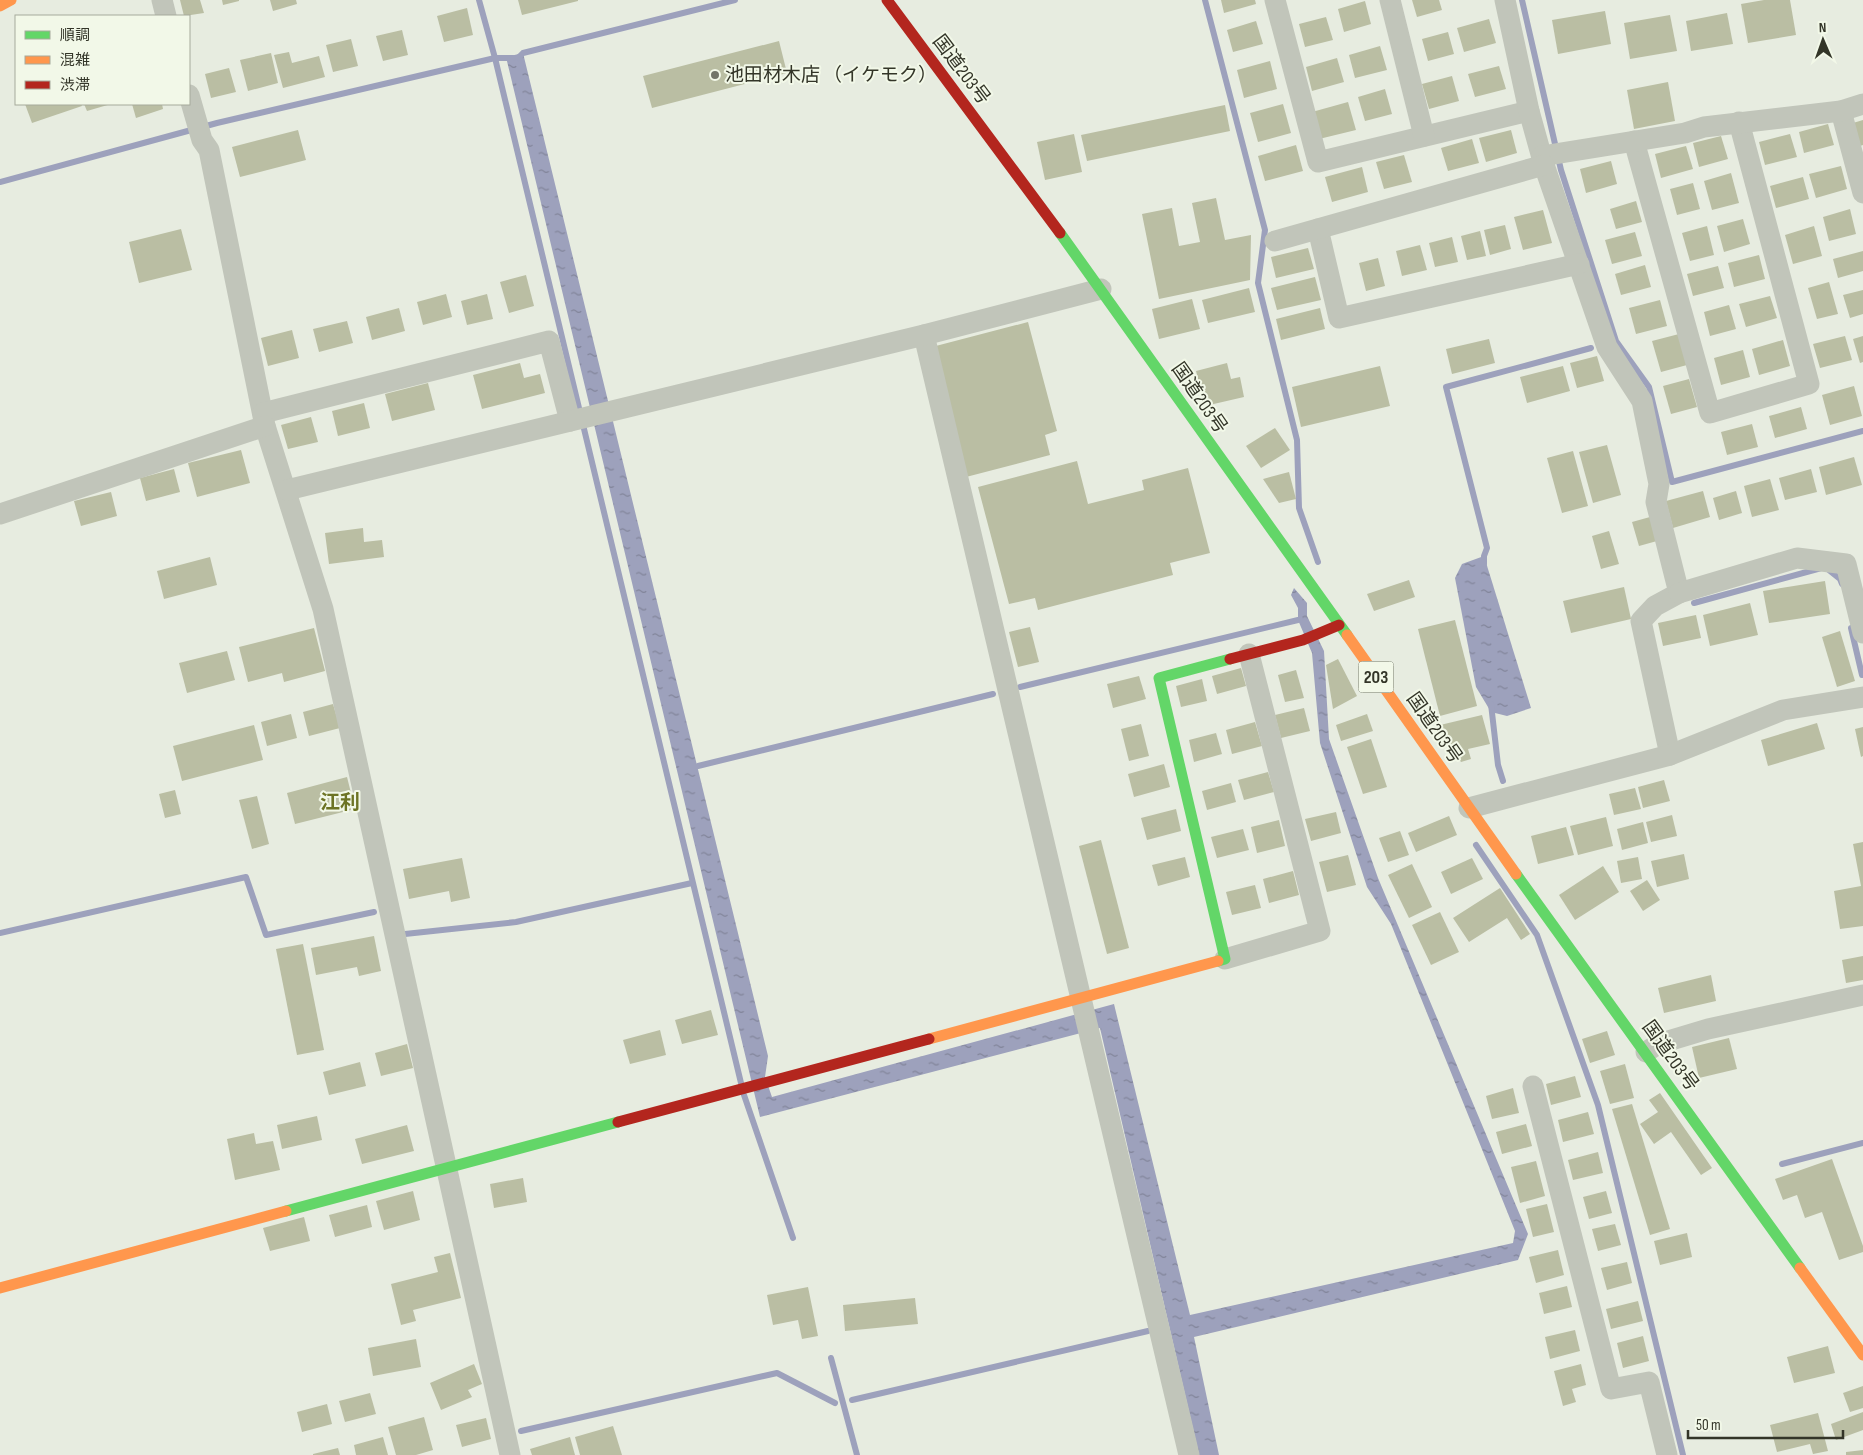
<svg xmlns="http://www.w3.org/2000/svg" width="1863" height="1455" font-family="'Sofia Sans Condensed','Noto Sans JP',sans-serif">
	<defs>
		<pattern id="water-ripples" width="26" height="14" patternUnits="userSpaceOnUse" patternTransform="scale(1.25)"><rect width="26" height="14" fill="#9da1bc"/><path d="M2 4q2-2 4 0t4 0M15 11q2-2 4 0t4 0" fill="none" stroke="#818499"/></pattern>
	</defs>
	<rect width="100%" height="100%" fill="#e7ece0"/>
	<g fill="url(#water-ripples)">
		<polygon points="523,53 768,1056 765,1077 772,1097 1114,1004 1190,1315 1513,1243 1515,1231 1391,924 1367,887 1320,743 1312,653 1298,620 1298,608 1291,595 1294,588 1307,603 1307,616 1324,651 1329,739 1378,878 1528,1234 1518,1260 1194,1337 1219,1455 1199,1455 1100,1028 760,1117 506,57"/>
		<polygon points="1484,556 1531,708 1507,716 1491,712 1476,687 1455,578 1462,564"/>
	</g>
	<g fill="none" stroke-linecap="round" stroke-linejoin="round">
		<g stroke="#9da1bc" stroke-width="6">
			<polyline points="479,0 495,58 741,1083"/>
			<polyline points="1205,0 1265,230 1258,283 1297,440 1299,508 1318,562"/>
			<polyline points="1522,0 1561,170 1616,341 1649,387 1672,482 1863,431"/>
			<polyline points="518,58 523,53 735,0"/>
			<polyline points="0,182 217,123 495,58 513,58"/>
			<polyline points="1484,564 1484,556 1487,548 1446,387 1591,348"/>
			<polyline points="1694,603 1825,567 1840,579 1842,584"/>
			<polyline points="1851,628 1862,675"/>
			<polyline points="1020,687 1298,620"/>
			<polyline points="1491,704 1498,765 1503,781"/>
			<polyline points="698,766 993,694"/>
			<polyline points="1476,845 1537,935 1598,1105 1683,1455"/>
			<polyline points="0,933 246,877 266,935 374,912"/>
			<polyline points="405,934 516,922 692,883"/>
			<polyline points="744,1095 793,1238"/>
			<polyline points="1782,1164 1863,1143"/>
			<polyline points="831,1358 857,1455"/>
			<polyline points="852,1400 1148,1331"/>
			<polyline points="521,1431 777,1373 835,1403"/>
		</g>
	</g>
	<g fill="#babea3">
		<polygon points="180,0 200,0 204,13 184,16"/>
		<polygon points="222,0 239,0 239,1 223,5"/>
		<polygon points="270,0 296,0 297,4 273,11"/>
		<polygon points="518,0 578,0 578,1 522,15"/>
		<polygon points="1221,0 1255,0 1256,4 1224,13"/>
		<polygon points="1412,0 1439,0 1442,10 1417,17"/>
		<polygon points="1764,0 1790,0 1796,35 1748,43 1741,4"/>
		<polygon points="1365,1 1371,24 1344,32 1338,9"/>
		<polygon points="467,8 473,35 444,42 437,16"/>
		<polygon points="1605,11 1611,44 1558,54 1552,20"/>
		<polygon points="1727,13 1733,44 1691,51 1686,21"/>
		<polygon points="1670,15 1677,51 1630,59 1624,23"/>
		<polygon points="1326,17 1333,40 1305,47 1299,24"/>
		<polygon points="1489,19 1496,43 1464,52 1457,28"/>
		<polygon points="1256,21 1263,44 1233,52 1227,30"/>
		<polygon points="402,30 408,55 383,61 376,36"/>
		<polygon points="1448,32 1454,54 1428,61 1422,39"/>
		<polygon points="351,39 358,66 333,72 326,45"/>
		<polygon points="779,41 787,73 652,108 643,76"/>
		<polygon points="1380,46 1387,70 1355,78 1349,55"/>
		<polygon points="289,52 292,63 319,56 325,77 283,88 274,55"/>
		<polygon points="271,53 278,83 248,91 240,60"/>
		<polygon points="1337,58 1344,82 1312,91 1306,67"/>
		<polygon points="1270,61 1277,89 1244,98 1237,70"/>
		<polygon points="1499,66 1506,89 1475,97 1468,74"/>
		<polygon points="229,68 236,92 211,98 205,74"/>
		<polygon points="1452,76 1459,101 1429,109 1422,84"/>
		<polygon points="1668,82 1675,121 1634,129 1627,90"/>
		<polygon points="1385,89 1392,114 1365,121 1358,97"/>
		<polygon points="1348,102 1356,130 1319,139 1312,112"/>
		<polygon points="25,104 81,104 82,106 32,123"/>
		<polygon points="84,104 111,104 87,111"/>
		<polygon points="132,104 162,104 163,109 136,118"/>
		<polygon points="1283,104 1291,133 1258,142 1250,113"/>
		<polygon points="1225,105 1230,131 1087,161 1081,135"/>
		<polygon points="1863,120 1863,145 1860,146 1853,123"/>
		<polygon points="1828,124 1834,145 1804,153 1799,132"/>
		<polygon points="298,130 306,160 240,177 232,147"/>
		<polygon points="1511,130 1517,153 1486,162 1479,138"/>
		<polygon points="1074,134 1082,172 1045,180 1037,142"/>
		<polygon points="1790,134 1797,157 1765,165 1759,142"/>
		<polygon points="1721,136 1728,159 1699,167 1693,143"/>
		<polygon points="1472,139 1479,163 1448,171 1441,148"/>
		<polygon points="1296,145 1303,171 1265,181 1258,156"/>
		<polygon points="1686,146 1693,169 1661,178 1655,154"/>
		<polygon points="1404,155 1412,182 1384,189 1376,162"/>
		<polygon points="1611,161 1617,184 1586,193 1580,169"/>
		<polygon points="1841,166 1847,189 1816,198 1809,174"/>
		<polygon points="1362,167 1368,192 1332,202 1325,177"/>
		<polygon points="1731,173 1739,203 1712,210 1704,181"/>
		<polygon points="1803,177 1809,199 1776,208 1770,186"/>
		<polygon points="1693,183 1700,209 1677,215 1670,189"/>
		<polygon points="1216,198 1225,240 1251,235 1250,280 1159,299 1142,214 1172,208 1179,246 1200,242 1192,203"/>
		<polygon points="1636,201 1642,222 1616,229 1610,209"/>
		<polygon points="1850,209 1856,234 1829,241 1823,217"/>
		<polygon points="1543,210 1552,243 1523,250 1514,217"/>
		<polygon points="1743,219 1750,244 1724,252 1717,226"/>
		<polygon points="1505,225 1511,249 1490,255 1484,230"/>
		<polygon points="1707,226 1714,255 1690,261 1682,233"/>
		<polygon points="1814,226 1822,256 1793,264 1785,235"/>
		<polygon points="181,229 192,270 139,283 129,242"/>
		<polygon points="1480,231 1486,256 1467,260 1461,236"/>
		<polygon points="1635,232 1642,256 1612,264 1605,240"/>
		<polygon points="1452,237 1458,262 1435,267 1429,243"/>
		<polygon points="1420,245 1427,270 1402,276 1396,251"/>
		<polygon points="1308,248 1314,269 1276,278 1271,257"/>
		<polygon points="1863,251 1863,271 1838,278 1833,259"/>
		<polygon points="1759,255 1765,279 1734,287 1728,263"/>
		<polygon points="1378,258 1385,286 1366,291 1359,263"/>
		<polygon points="1645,265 1651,287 1621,295 1615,274"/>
		<polygon points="1718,266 1724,288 1693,296 1687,274"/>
		<polygon points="526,275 534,306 509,313 500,282"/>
		<polygon points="1315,277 1321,300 1277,310 1271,288"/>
		<polygon points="1829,282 1838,314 1817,319 1808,288"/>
		<polygon points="1249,288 1255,312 1208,323 1202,300"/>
		<polygon points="1863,290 1863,314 1850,318 1843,295"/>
		<polygon points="446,294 452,317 423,325 417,302"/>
		<polygon points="487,294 493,319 467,325 461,301"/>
		<polygon points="1770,296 1777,318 1746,327 1739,304"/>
		<polygon points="1192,299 1200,329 1159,339 1152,309"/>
		<polygon points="1660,300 1667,326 1636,334 1629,308"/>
		<polygon points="1729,305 1736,329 1710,336 1704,312"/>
		<polygon points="399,308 405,331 372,340 366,317"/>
		<polygon points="1320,308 1325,329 1281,340 1276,319"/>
		<polygon points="347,321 353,343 319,352 313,329"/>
		<polygon points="1028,322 1057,431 1045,435 1050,455 966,477 932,347"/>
		<polygon points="292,330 299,358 268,366 261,338"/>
		<polygon points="1679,334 1687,365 1661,372 1652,341"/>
		<polygon points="1845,336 1852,360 1820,368 1813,344"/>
		<polygon points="1863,336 1863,362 1860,363 1853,339"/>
		<polygon points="1489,339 1495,363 1452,374 1446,349"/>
		<polygon points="1783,340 1790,366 1759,375 1752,349"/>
		<polygon points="1743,350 1750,377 1721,385 1714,358"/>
		<polygon points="1597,356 1604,381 1577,388 1570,363"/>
		<polygon points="520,363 524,378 540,374 545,393 482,409 473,375"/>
		<polygon points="1227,363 1231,379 1240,377 1244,397 1205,406 1196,371"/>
		<polygon points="1380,366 1390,406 1301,427 1292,387"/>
		<polygon points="1563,366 1570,391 1527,403 1520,377"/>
		<polygon points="1689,379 1697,407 1671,414 1663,386"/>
		<polygon points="428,383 435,410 392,421 385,394"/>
		<polygon points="1854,386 1862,416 1830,425 1822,395"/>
		<polygon points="364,403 370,428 338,436 332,411"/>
		<polygon points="1801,407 1807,429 1775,438 1769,416"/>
		<polygon points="311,417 318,442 288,449 281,425"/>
		<polygon points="1752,424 1758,447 1727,455 1721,432"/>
		<polygon points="1275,428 1290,450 1261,468 1246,446"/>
		<polygon points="1607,445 1621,495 1593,503 1579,452"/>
		<polygon points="241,450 250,483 197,497 188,463"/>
		<polygon points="1573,451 1588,506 1562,513 1547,458"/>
		<polygon points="1854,457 1862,485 1826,495 1819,467"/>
		<polygon points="1077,461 1088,504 1144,490 1142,480 1188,468 1210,553 1170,563 1173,575 1038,610 1035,598 1009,604 978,487"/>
		<polygon points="174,469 180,492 146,501 140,478"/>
		<polygon points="1811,469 1817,492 1785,500 1779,478"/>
		<polygon points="1289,472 1296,499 1279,503 1263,479"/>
		<polygon points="1770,479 1779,510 1752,517 1744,486"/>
		<polygon points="1703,491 1710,517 1673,528 1666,501"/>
		<polygon points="1736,491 1742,513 1719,520 1713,498"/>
		<polygon points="111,492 117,516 81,526 74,501"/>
		<polygon points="1650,517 1657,541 1639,546 1632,522"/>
		<polygon points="363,528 364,542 382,540 384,557 329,564 325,533"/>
		<polygon points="1609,531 1619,564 1601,569 1592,536"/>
		<polygon points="210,557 217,585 164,599 157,571"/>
		<polygon points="1409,580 1415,597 1374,611 1367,594"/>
		<polygon points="1825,581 1830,614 1769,623 1763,591"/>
		<polygon points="1624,587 1631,619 1571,633 1563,601"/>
		<polygon points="1750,603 1758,635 1710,646 1703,615"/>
		<polygon points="1696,615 1701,638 1663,646 1658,623"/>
		<polygon points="1455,620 1477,706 1440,716 1418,629"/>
		<polygon points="1030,627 1039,662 1018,667 1009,632"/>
		<polygon points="314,628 325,671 284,682 282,673 248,682 239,647"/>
		<polygon points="1840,631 1855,681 1837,687 1822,637"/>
		<polygon points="227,651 235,680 187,693 179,663"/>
		<polygon points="1338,659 1357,696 1333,709 1326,665"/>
		<polygon points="1241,668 1246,686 1217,694 1212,676"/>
		<polygon points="1296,670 1304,698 1285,702 1278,675"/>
		<polygon points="1139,676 1146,699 1113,708 1107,684"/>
		<polygon points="1202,679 1207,701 1181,707 1176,686"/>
		<polygon points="333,704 340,728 309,736 303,712"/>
		<polygon points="1304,708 1310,731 1281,738 1275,715"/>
		<polygon points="291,714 297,738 267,746 261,722"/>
		<polygon points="1367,714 1373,731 1341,741 1336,725"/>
		<polygon points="1482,715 1490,744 1468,749 1471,759 1461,762 1436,726"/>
		<polygon points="1255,722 1262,746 1232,754 1226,730"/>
		<polygon points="1817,723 1825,749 1768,766 1761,740"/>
		<polygon points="1141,724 1149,756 1129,761 1121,729"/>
		<polygon points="254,725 263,760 182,781 173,746"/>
		<polygon points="1863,727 1863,756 1861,757 1855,729"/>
		<polygon points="1216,733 1222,754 1194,762 1189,740"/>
		<polygon points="1371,739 1387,787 1363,794 1347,747"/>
		<polygon points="1164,764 1170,787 1134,797 1128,774"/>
		<polygon points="1268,772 1274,792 1244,800 1238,780"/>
		<polygon points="347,777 355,809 295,824 287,793"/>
		<polygon points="1664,780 1670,801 1643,808 1638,787"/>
		<polygon points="1231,783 1236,802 1207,810 1202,791"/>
		<polygon points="1635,788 1641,809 1614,815 1609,794"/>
		<polygon points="175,790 181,814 165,818 159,794"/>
		<polygon points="257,796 269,844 252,849 239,800"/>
		<polygon points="1176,809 1181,831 1147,840 1141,818"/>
		<polygon points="1336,812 1341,833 1311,841 1305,819"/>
		<polygon points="1672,815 1677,836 1651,842 1646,822"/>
		<polygon points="1449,816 1457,835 1416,852 1408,833"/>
		<polygon points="1606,817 1613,846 1578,855 1570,826"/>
		<polygon points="1279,820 1285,846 1257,853 1251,827"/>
		<polygon points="1643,822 1648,843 1622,850 1617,829"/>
		<polygon points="1566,827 1574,855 1538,864 1531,836"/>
		<polygon points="1243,829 1249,850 1217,858 1211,837"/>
		<polygon points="1400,831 1409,855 1388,862 1379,838"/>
		<polygon points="1101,840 1129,948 1107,954 1079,846"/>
		<polygon points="1863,842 1863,926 1840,929 1834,891 1861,886 1853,844"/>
		<polygon points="1684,854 1689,879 1657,887 1651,861"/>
		<polygon points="1348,855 1356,885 1327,892 1319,862"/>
		<polygon points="1185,857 1190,877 1158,886 1152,865"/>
		<polygon points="1638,857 1642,879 1621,883 1617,861"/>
		<polygon points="462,858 470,898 451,902 449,891 409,899 403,869"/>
		<polygon points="1472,858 1483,879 1451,894 1441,872"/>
		<polygon points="1412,864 1432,907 1409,918 1388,875"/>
		<polygon points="1603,866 1619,892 1575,920 1559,895"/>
		<polygon points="1293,871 1299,895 1269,903 1263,879"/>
		<polygon points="1647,880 1660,900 1643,911 1630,891"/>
		<polygon points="1255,885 1261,908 1232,915 1226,892"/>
		<polygon points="1500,888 1530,934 1521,940 1507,918 1469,942 1453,918"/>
		<polygon points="1440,912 1459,952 1431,965 1412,925"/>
		<polygon points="374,936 381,971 359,976 357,967 316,975 311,948"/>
		<polygon points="303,944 324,1050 297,1055 276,949"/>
		<polygon points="1863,956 1863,980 1846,983 1842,960"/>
		<polygon points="1711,975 1716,1001 1664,1013 1658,988"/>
		<polygon points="711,1010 718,1035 682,1044 675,1020"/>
		<polygon points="660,1030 666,1055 630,1064 623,1040"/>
		<polygon points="1607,1031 1615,1055 1590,1063 1582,1039"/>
		<polygon points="1729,1038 1737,1069 1699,1078 1692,1047"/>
		<polygon points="407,1044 413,1068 381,1076 375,1053"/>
		<polygon points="360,1062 366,1086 329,1095 323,1072"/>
		<polygon points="1625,1064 1634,1098 1610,1104 1600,1071"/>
		<polygon points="1575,1076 1581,1097 1551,1105 1546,1084"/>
		<polygon points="1513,1088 1519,1113 1492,1119 1486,1096"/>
		<polygon points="1660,1093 1712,1168 1701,1175 1671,1132 1654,1144 1640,1124 1658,1112 1649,1100"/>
		<polygon points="1632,1104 1670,1229 1650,1235 1612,1109"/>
		<polygon points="1588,1112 1594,1134 1563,1142 1558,1120"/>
		<polygon points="317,1116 322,1140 282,1149 277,1125"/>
		<polygon points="1526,1124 1532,1146 1502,1154 1496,1132"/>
		<polygon points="407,1125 414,1151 362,1164 355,1139"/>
		<polygon points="254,1133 256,1144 273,1141 280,1170 235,1180 227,1139"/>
		<polygon points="1598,1152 1603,1173 1573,1180 1568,1160"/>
		<polygon points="1832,1159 1863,1246 1863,1252 1839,1260 1822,1212 1805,1218 1797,1195 1783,1200 1775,1179"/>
		<polygon points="1536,1161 1545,1196 1520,1203 1511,1167"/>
		<polygon points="523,1178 527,1202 494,1208 490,1184"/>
		<polygon points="413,1191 420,1220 384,1230 376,1201"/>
		<polygon points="1606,1191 1612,1213 1589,1219 1583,1197"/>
		<polygon points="1547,1204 1554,1232 1533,1237 1526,1209"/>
		<polygon points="367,1205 372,1227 335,1237 329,1215"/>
		<polygon points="304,1217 310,1241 270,1251 263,1228"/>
		<polygon points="1615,1224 1621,1245 1598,1251 1592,1229"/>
		<polygon points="1687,1233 1692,1257 1660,1265 1654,1241"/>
		<polygon points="1558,1250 1564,1275 1536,1283 1529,1257"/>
		<polygon points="450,1253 461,1298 413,1310 416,1321 401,1325 391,1284 438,1272 434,1257"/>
		<polygon points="1627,1262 1632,1283 1607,1290 1601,1268"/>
		<polygon points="1567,1286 1572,1307 1544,1314 1539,1293"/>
		<polygon points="808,1287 818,1336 802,1339 798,1320 773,1325 767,1295"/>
		<polygon points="915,1298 918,1324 845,1331 843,1305"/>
		<polygon points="1638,1301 1643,1321 1611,1329 1606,1309"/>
		<polygon points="1575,1330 1580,1351 1550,1359 1545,1337"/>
		<polygon points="1643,1336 1649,1361 1623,1368 1617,1343"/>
		<polygon points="416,1339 421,1367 373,1376 368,1348"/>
		<polygon points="1828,1346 1835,1373 1794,1383 1787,1357"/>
		<polygon points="474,1364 482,1384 468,1390 472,1397 441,1410 430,1383"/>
		<polygon points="1581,1364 1586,1385 1572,1389 1576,1402 1563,1406 1554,1371"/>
		<polygon points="1863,1386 1863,1408 1850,1412 1843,1393"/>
		<polygon points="370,1393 376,1414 345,1422 339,1401"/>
		<polygon points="327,1404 332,1424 302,1432 297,1412"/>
		<polygon points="1863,1412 1863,1430 1836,1440 1831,1424"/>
		<polygon points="1818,1413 1828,1451 1813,1454 1810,1444 1777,1452 1770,1425"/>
		<polygon points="424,1417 433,1450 416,1455 396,1455 388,1427"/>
		<polygon points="486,1418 491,1439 462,1447 456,1425"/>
		<polygon points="613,1426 622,1455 580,1455 575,1437"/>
		<polygon points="383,1437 388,1455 356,1455 354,1445"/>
		<polygon points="570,1437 575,1455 532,1455 530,1449"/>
		<polygon points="338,1448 340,1455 313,1455 313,1454"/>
		<polygon points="1863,1450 1863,1455 1846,1455 1846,1452"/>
	</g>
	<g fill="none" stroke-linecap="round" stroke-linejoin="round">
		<g stroke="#c1c5ba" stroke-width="21">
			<polyline points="162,0 166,16"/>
			<polyline points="1275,0 1318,162 1529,111"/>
			<polyline points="1390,0 1424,136"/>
			<polyline points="1505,0 1529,111 1544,165 1607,347 1642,401 1659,484 1656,502 1679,593 1655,606 1641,621 1670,755"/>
			<polyline points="189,95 202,140 209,150 265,426 323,609 510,1455"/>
			<polyline points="1841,111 1863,193"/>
			<polyline points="1634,141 1710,413 1809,384 1739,122"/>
			<polyline points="1542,156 1685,133 1704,127 1841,111 1863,104"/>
			<polyline points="1318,229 1339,318 1579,264"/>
			<polyline points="1275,241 1544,165"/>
			<polyline points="924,335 1189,1455"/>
			<polyline points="263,413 549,341 570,421"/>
			<polyline points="287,490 924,335 1101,289"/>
			<polyline points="0,514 265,426"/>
			<polyline points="1679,593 1797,558 1846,564 1863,633"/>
			<polyline points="1469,808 1670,755 1783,710 1863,697"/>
			<polyline points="1225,959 1320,931 1249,654"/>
			<polyline points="1646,1052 1658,1044 1708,1029 1863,995"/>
			<polyline points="1533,1086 1611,1389 1649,1382 1667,1455"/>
		</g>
		<g stroke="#63d668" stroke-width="11">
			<polyline points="1060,233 1347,635"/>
			<polyline points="1516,874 1800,1268"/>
			<polyline points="1218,961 1225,959 1159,678 1230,659"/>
			<polyline points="286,1211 618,1122"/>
		</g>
		<g stroke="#ff974d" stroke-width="11">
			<polyline points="0,6 11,0"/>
			<polyline points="1347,635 1516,874"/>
			<polyline points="929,1039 1218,961"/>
			<polyline points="1800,1268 1863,1355"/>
			<polyline points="0,1288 286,1211"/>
		</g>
		<g stroke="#b3261e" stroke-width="11">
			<polyline points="887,0 1060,233"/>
			<polyline points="1230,659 1303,640 1339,625"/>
			<polyline points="618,1122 929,1039"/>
		</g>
	</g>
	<circle fill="#727568" stroke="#f2f8e8" stroke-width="2" cx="715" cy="75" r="5"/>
	<g text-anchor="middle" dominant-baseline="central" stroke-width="4" stroke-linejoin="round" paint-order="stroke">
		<rect fill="#f2f8e8" stroke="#6c7062" stroke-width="1" x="1358.5" y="661.5" width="35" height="31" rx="4"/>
		<g font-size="18" font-weight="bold" fill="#333528">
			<text x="1376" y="677">203</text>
		</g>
		<g font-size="19" fill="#333528" stroke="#f2f8e8">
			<text transform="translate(961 70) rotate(53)">国道203号</text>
			<text transform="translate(1199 398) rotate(55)">国道203号</text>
			<text transform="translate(1434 728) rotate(55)">国道203号</text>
			<text transform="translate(1670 1056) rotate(54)">国道203号</text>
		</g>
		<g font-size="19" fill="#333528" stroke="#f2f8e8" text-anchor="start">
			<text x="725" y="75">池田材木店 （イケモク）</text>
		</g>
		<g font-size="20" font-weight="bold" fill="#6d7424" stroke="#f2f8e8">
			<text x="340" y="803">江利</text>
		</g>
	</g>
	<rect x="15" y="15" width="175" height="90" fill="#f2f8e8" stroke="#a6aa9b"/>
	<rect x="25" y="31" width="25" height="8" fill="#63d668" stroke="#a6aa9b"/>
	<text x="60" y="40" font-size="15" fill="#333528">順調</text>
	<rect x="25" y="56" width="25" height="8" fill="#ff974d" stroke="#a6aa9b"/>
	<text x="60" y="65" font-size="15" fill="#333528">混雑</text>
	<rect x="25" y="81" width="25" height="8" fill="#b3261e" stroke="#a6aa9b"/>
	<text x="60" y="90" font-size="15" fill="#333528">渋滞</text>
	<g transform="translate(1823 40) rotate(358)" stroke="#f2f8e8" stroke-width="4" paint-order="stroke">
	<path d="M0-4L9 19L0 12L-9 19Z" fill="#333528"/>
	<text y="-8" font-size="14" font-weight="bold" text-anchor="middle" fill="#333528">N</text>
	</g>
	<path d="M1688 1430v8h155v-8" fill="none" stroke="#333528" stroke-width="2.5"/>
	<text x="1696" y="1430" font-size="15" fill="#333528" stroke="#f2f8e8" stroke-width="4" paint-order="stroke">50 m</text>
</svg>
